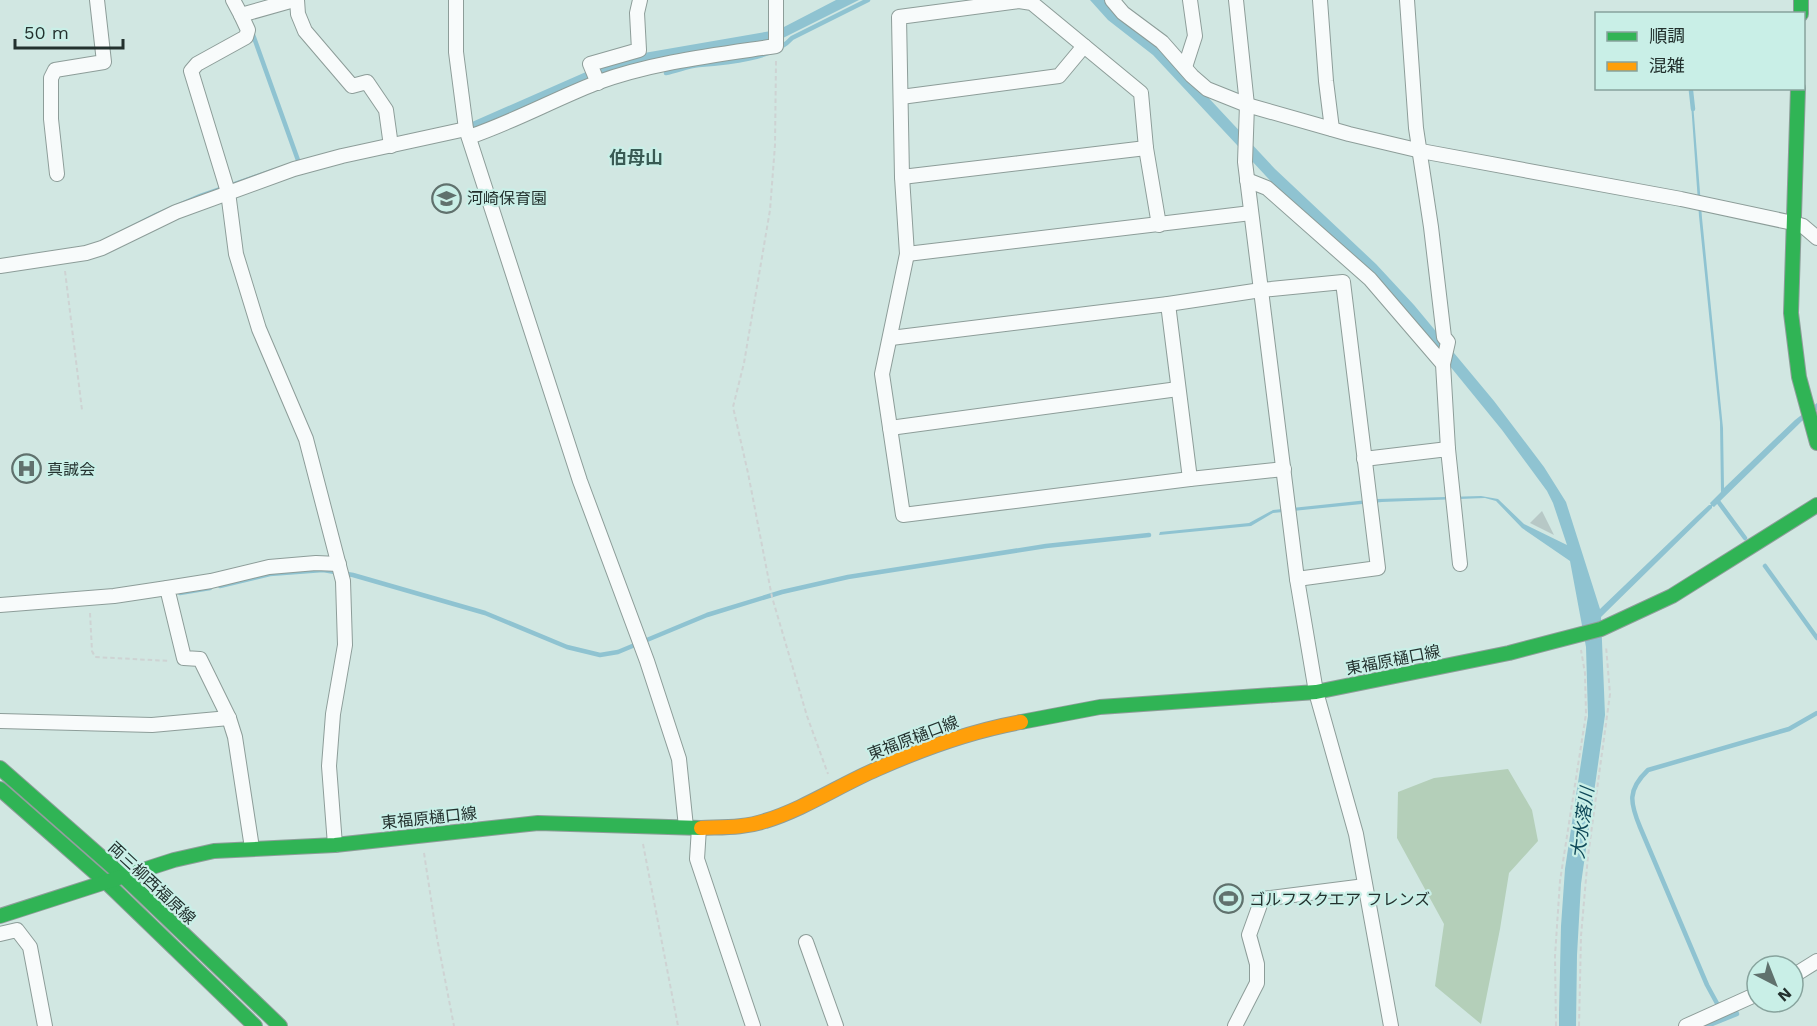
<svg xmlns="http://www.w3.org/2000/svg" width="1817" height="1026" font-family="'Work Sans','Noto Sans JP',sans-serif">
	<rect width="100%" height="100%" fill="#d1e7e2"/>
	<polygon fill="#b4cfb9" points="1508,769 1532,810 1538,841 1509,873 1500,929 1481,1024 1435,986 1444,924 1397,838 1398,792 1434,778"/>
	<g fill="#8fc3d1">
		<polygon points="836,0 859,0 771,44 681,58 487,127 340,153 95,248 56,251 94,244 155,213 199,194 271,169 331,152 472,122 595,68 644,53 771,31 782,28"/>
		<polygon points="1090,0 1105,0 1114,10 1146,34 1190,78 1275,169 1376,264 1414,305 1494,401 1544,467 1566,502 1600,609 1697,516 1709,505 1711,505 1710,503 1721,492 1720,422 1699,216 1691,103 1693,103 1702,218 1723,428 1724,488 1795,420 1817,403 1817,410 1802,421 1714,507 1712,506 1712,508 1601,617 1605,715 1581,884 1577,955 1576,1026 1559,1026 1559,1013 1561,926 1565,869 1588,716 1586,647 1570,561 1522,528 1496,501 1485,498 1382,502 1273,513 1251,526 1159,535 1160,532 1249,523 1273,510 1377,499 1481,496 1498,499 1524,524 1567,545 1553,503 1547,491 1502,430 1427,338 1278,189 1153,55 1108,20"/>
	</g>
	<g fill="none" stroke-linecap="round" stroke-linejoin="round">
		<g stroke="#8fc3d1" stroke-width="4.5">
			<polyline points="252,32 299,163"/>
			<path d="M666,73c11,-2 22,-7 33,-8 27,-2 75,-6 93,-27l76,-38"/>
			<polyline points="1691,91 1693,109"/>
			<polyline points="1717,500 1745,538"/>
			<polyline points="1765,566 1817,638"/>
			<polyline points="220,586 270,574 323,570 353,575 485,613 567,647 600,655 618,652 707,615 782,592 848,577 1046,546 1149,535"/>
			<polyline points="180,593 210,588"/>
			<path d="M1725,1018l-18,-33 -67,-158c-10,-24 -13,-37 8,-57l141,-41 28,-16"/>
			<polyline points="1707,1026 1737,1014 1734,1006"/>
		</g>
	</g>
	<polygon fill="#b7c8c6" points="1542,511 1554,535 1530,523"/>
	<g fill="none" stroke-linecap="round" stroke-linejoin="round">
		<defs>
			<g id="street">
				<polyline points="233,0 241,15 294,0"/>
				<polyline points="297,0 298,14 305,31 352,86 367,82 386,110 391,146"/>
				<polyline points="456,0 456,52 466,129 580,481 647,661 679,759 686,827"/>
				<polyline points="1112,0 1123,13 1162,42 1192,76 1207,89 1247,105 1349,134 1421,151 1681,199 1793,223 1803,226 1817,238"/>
				<polyline points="1236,0 1247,105 1245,162 1297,579 1316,692 1356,834 1391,1026"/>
				<polyline points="1320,0 1326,81 1332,129"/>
				<polyline points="1407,0 1416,128 1431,227 1444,337 1448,342 1443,364"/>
				<polyline points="241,15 248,30 246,37 197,64 191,71 228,192 236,254 259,329 306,439 343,581 345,645 333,714 329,766 335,845"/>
				<polyline points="1185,67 1195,36 1190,0"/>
				<polyline points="598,83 590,64 639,50 637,13 640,0"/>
				<polyline points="901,97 1059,76 1084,46"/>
				<path d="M469,137c44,-15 84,-37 127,-54 57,-21 120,-28 180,-37v-46"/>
				<polyline points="57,174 51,119 51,78 55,70 104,62 97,0"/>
				<polyline points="902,177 1146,148"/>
				<polyline points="1247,180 1267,188 1370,279 1443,364 1448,449"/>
				<polyline points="1159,225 1146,148 1141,93 1032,3 1019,1 899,17 902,177 907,254 882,374 903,515 1190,479 1168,304"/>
				<polyline points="907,254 1251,213"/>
				<polyline points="0,266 86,253 102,248 176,212 294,169 342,156 466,129"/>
				<polyline points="891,338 1168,304 1261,290 1343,282 1378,568 1297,579"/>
				<polyline points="890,428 1178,389"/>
				<polyline points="1364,459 1448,449 1460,564"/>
				<polyline points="1190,479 1284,469"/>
				<polyline points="0,605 114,596 167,588"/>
				<polyline points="0,721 152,725 229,718"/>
				<polyline points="699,828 697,859 753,1026"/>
				<polyline points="252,848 235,737 229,718 200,659 184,658 167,588 211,581 269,567 316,563 339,564"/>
				<polyline points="0,934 17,930 30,947 45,1026"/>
				<polyline points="806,942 836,1026"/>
				<polyline points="1793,976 1817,961"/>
				<polyline points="1235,1026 1257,983 1257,964 1249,935 1262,899 1365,886"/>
				<polyline points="1686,1026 1757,994"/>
			</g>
			<g id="fast">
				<polyline points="1801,0 1801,14"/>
				<polyline points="1798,88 1791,313 1799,377 1817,443"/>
				<polyline points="1021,722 1100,707 1316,692 1509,653 1601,629 1672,596 1817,505"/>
				<polyline points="0,768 124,877 280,1026"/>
				<polyline points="0,789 107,883 255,1026"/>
				<polyline points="0,916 174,860 214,851 335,845 538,823 701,828"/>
			</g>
			<path id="slow" d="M701,828c21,-1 43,0 64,-7 39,-12 75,-36 112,-52 47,-21 94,-38 144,-47"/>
		</defs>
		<use href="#street" stroke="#8d9d99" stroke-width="16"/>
		<use href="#fast" stroke="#8d9d99" stroke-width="16"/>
		<use href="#slow" stroke="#8d9d99" stroke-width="16"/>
		<g stroke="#ced3d3" stroke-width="2" stroke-dasharray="4.5 3" stroke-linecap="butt">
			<polyline points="776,61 775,145 770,210 744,363 733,407 748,473 772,597 807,716 828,774"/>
			<polyline points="65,271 82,410"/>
			<polyline points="90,613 92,651 95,657 170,661"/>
			<polyline points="643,844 678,1026"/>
			<polyline points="424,853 437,938 454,1026"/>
			<polyline points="1556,1026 1555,956 1560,881 1586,714 1585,673 1581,650"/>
			<polyline points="1579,1026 1581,936 1588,856 1610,694 1606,646"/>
		</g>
		<use href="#street" stroke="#f8fbfb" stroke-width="14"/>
		<use href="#fast" stroke="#30b455" stroke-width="14"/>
		<use href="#slow" stroke="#ff9f0a" stroke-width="14"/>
	</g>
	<defs>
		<symbol id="school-ring" viewBox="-11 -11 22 22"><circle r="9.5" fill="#c9efe7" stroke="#60716d" stroke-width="1.5"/><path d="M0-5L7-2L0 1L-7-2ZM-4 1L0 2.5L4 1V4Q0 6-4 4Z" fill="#60716d"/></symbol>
		<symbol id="hospital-ring" viewBox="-11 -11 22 22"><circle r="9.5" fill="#c9efe7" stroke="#60716d" stroke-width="1.5"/><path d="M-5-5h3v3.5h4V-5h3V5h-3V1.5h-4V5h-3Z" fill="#60716d"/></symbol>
		<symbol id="stadium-ring" viewBox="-11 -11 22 22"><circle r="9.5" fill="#c9efe7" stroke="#60716d" stroke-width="1.5"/><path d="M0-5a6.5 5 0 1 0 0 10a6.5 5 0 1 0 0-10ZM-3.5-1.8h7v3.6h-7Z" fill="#60716d"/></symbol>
	</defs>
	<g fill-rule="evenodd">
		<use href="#school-ring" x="430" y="182" width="33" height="33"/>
		<use href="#hospital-ring" x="10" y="452" width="33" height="33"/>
		<use href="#stadium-ring" x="1212" y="882" width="33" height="33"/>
	</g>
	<g text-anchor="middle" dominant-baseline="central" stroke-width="4.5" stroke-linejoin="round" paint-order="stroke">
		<g font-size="16" fill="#23312e" stroke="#c9efe7" text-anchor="start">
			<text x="467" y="198">河崎保育園</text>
			<text x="47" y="469">真誠会</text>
			<text x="1249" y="899">ゴルフスクエア フレンズ</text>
		</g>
		<g font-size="16" fill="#23312e" stroke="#c9efe7">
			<text transform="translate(1393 660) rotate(-11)">東福原樋口線</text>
			<text transform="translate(913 738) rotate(-21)">東福原樋口線</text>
			<text transform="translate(429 818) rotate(-6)">東福原樋口線</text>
			<text transform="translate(152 883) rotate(43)">両三柳西福原線</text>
		</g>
		<g font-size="18" font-weight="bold" fill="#395b54" stroke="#c9efe7">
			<text x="636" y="157">伯母山</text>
		</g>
		<g font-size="18" font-style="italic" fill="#0f4858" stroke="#c9efe7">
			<text transform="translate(1582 823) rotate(-82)">大水落川</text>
		</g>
	</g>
	<rect x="1595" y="12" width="210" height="78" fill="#c9efe7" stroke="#87a39d" stroke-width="1.5"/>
	<rect x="1607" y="32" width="30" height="9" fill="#30b455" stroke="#87a39d" stroke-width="1.5"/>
	<text x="1649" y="42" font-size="18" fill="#23312e">順調</text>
	<rect x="1607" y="62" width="30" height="9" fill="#ff9f0a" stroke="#87a39d" stroke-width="1.5"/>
	<text x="1649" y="72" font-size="18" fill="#23312e">混雑</text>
	<g transform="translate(1775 984) rotate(138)"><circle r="28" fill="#c9efe7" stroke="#87a39d" stroke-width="1.5"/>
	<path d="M0-4.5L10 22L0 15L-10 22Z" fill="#60716d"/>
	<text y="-9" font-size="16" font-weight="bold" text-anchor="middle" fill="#23312e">N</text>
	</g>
	<path d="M15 39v9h108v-9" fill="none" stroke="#23312e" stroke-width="3"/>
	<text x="24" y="39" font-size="18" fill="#23312e" stroke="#c9efe7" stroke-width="4.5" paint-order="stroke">50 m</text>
</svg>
